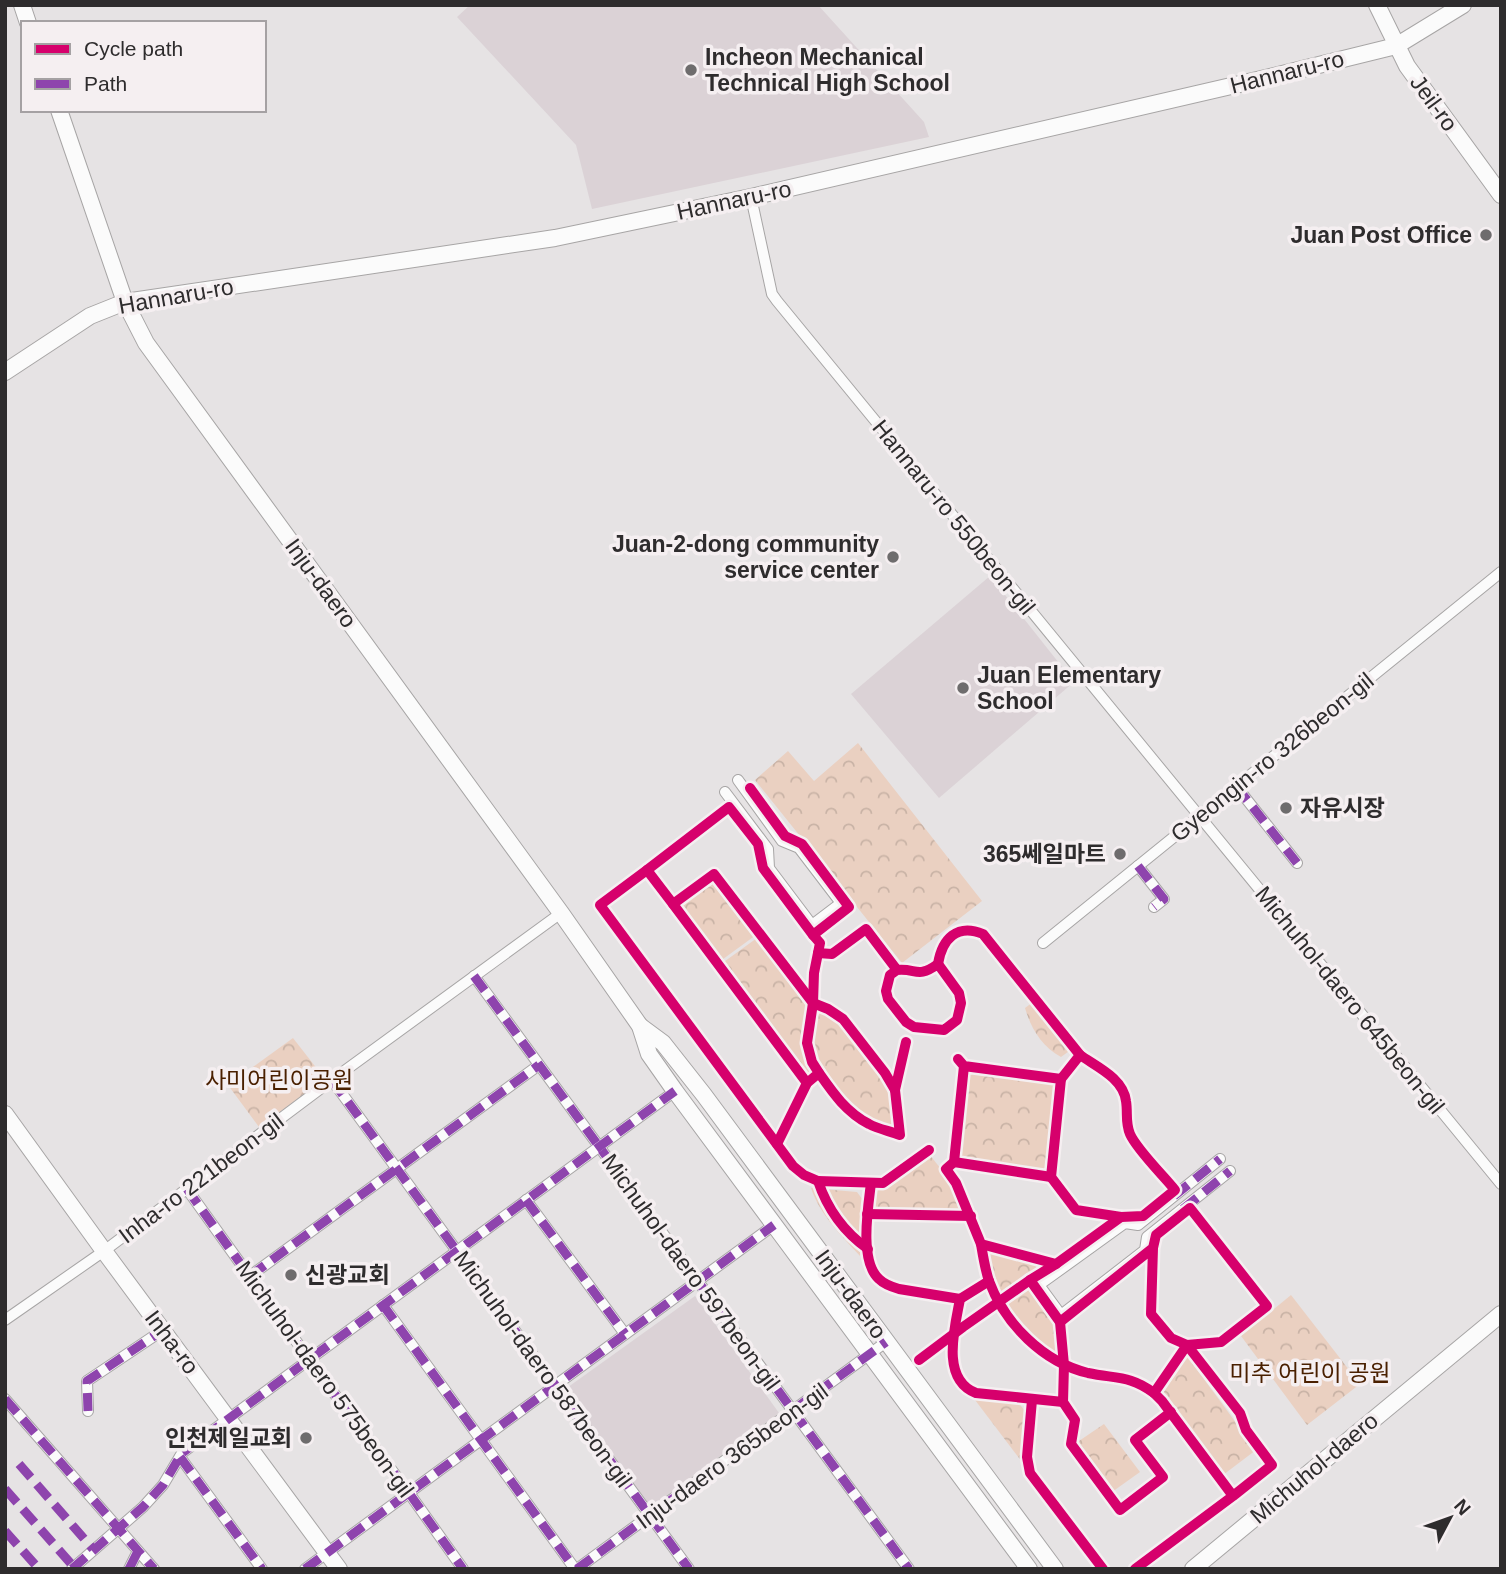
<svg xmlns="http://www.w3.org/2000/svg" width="1506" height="1574" font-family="Arial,'Noto Sans KR',sans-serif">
	<defs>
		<pattern id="park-crowns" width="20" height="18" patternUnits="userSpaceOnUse" patternTransform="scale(1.75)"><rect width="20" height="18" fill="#ead0c1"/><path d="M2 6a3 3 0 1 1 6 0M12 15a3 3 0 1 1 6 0" fill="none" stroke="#c9b3a6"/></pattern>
	</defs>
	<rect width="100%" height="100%" fill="#e6e3e4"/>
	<g fill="#dbd2d6">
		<polygon points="470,5 818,5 924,122 929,137 592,209 576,145 457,17"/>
		<polygon points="990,576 1074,682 939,798 851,694"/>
		<polygon points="695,1296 779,1413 651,1507 564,1390"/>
	</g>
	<g fill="url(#park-crowns)">
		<polygon points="858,743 982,901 902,963 755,780 788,751 814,781"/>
		<polygon points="713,879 756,935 719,962 677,904"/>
		<path d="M757,938l52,68c-5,28 -7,41 6,67l-8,6 -86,-115z"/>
		<path d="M1033,1002l39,47 -11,8c-20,-11 -30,-29 -36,-49z"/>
		<path d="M816,1009l12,5 13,9 41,51 10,18 5,39c-34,-11 -48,-20 -69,-50 -5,-7 -11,-15 -13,-23 -4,-16 -1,-33 1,-49z"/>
		<polygon points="293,1038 325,1079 259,1127 228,1085"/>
		<polygon points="969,1071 1058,1082 1049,1172 958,1159"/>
		<polygon points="929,1154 953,1184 965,1210 872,1210 873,1192"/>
		<path d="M811,1188l46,4 6,8 -3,56c-19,-21 -40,-41 -49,-68z"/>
		<path d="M984,1246l49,17 6,7 -38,28c-9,-17 -14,-33 -17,-52z"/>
		<path d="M1029,1284l29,39 3,37c-29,-17 -39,-29 -57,-56z"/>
		<polygon points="1291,1295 1360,1384 1307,1425 1241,1336"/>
		<polygon points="1187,1356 1256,1450 1223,1475 1163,1393"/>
		<polygon points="972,1396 1018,1402 1028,1415 1022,1462"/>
		<polygon points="1104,1424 1140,1472 1112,1492 1076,1443"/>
	</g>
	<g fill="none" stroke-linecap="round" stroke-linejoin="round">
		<defs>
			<g id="street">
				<polyline points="751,197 772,294 777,301 1501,1184"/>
				<polyline points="1236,786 1297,863"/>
				<polyline points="725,792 768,849 769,868 812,925 841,903 799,848 782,841 738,780"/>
				<polyline points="1138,866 1164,899 1154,907"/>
				<polyline points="1043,943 1501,572"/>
				<polyline points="474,976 909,1569"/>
				<polyline points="332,1080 689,1569"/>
				<polyline points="1220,1159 1138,1225 1125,1223 1039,1285 1061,1315 1145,1250 1147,1237 1230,1171"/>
				<polyline points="187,1189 324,1380 409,1493 463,1569"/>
				<polyline points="526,1200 625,1334"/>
				<polyline points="250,1276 539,1065"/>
				<polyline points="383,1305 575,1569"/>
				<polyline points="5,1320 104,1251 332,1080 561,913"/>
				<polyline points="5,1399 154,1569"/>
				<polyline points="88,1411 87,1381 163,1330"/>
				<polyline points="180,1457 262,1569"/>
				<polyline points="72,1569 143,1507 163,1485 182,1453 675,1091"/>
				<polyline points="129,1569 138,1551"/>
				<polyline points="305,1569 774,1225"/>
				<polyline points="577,1569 886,1342"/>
			</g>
			<g id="secondary">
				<polyline points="22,5 28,23"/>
				<polyline points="1377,5 1407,66 1501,195"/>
				<polyline points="59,110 125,302 146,343 561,913 640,1026 649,1054 675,1091 1029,1569"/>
				<polyline points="5,372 90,316 125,302 555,238 751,197 1270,77 1396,46 1463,5"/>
				<polyline points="640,1026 663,1043 704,1095 1055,1569"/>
				<polyline points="5,1114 104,1251 339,1569"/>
				<polyline points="1193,1569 1501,1314"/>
			</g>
		</defs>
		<use href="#street" stroke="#a7a5a5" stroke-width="12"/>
		<use href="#secondary" stroke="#a7a5a5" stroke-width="18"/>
		<use href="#street" stroke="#fbfbfb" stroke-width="10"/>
		<use href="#secondary" stroke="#fbfbfb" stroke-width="16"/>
		<g stroke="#8e44ad" stroke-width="9" stroke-dasharray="18 9" stroke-linecap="butt">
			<polyline points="1236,786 1297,863"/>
			<polyline points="1138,866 1164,899 1154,907"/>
			<polyline points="474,976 909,1569"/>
			<polyline points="332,1080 689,1569"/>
			<polyline points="187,1189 324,1380 409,1493 463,1569"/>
			<polyline points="1174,1196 1220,1159"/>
			<polyline points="526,1200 625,1334"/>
			<polyline points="1183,1209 1230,1171"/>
			<polyline points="250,1276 539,1065"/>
			<polyline points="383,1305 575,1569"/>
			<polyline points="5,1399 154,1569"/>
			<polyline points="88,1411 87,1381 163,1330"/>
			<polyline points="180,1457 262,1569"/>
			<polyline points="19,1464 93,1549"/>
			<polyline points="5,1489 74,1567"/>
			<polyline points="5,1531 39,1569"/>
			<polyline points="72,1569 143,1507 163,1485 182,1453 675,1091"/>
			<polyline points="129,1569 138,1551"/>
			<polyline points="305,1569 774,1225"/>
			<polyline points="577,1569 886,1342"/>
		</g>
		<defs>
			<g id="cycleway">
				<polyline points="750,788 785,836 802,844 849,907 813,935 820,943 814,973 813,1003 807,1043 812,1062 819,1073 807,1083 777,1144"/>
				<polyline points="647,870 729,807 758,844 763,868 813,935"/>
				<polyline points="673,904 647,870 600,905 793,1166 804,1175 818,1181"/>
				<path d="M818,953l14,1 34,-25 31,41c20,-2 20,9 41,-6l21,29 2,10 -4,17 -13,10 -30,-3 -8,-5 -18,-23 -2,-8 4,-16 7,-5"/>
				<path d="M938,964c4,-25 19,-41 45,-30l97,121 -19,24"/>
				<polyline points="958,1059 964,1066 1061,1079 1051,1177 954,1162 964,1066"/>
				<path d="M819,1073c14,20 27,39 50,51 9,5 21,7 31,11l-5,-45"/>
				<polyline points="807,1083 673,904 714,874 813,1003 828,1009 843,1019 885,1073 895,1090 906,1042"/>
				<polyline points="954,1162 946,1169 956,1183 981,1244 1056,1264 1121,1217"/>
				<path d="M1051,1177l25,33 45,7 22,-1 32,-26c-11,-14 -38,-40 -45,-56 -5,-12 -2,-21 -4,-33 -3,-23 -29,-34 -46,-46"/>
				<path d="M871,1183c-3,25 -12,78 8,96 5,5 13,8 20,10l61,10"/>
				<polyline points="867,1214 971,1216"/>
				<path d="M981,1244c2,12 4,25 8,37 16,43 54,81 99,92 28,6 42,2 66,20"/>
				<path d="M868,1249c-24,-17 -41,-41 -50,-68l65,2 46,-33"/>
				<polyline points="1056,1264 1030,1280 1060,1322 1064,1365 1063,1402 1075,1420 1071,1444 1120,1510 1163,1477 1135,1440 1171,1412"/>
				<path d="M989,1281l-29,18c-5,28 -20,80 16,94l87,9"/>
				<polyline points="1060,1322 1153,1248 1156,1235 1190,1208 1267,1306 1221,1342 1187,1345 1171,1338 1151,1314 1153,1248"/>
				<polyline points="919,1360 963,1327 1030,1280"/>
				<polyline points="1032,1400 1027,1457 1030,1473 1103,1569"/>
				<polyline points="1135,1569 1233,1496 1162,1401 1154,1393 1187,1345 1240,1413 1246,1430 1272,1465 1233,1496"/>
			</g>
		</defs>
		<use href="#cycleway" stroke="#f5eff1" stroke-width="15"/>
		<use href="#cycleway" stroke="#d6006c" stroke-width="10"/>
	</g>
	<g fill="#6e6c6d" stroke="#f5eff1" stroke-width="2.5">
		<circle cx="691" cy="70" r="7"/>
		<circle cx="1486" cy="235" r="7"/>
		<circle cx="893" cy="557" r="7"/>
		<circle cx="963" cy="688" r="7"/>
		<circle cx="1286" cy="808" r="7"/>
		<circle cx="1120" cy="854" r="7"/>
		<circle cx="291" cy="1275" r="7"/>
		<circle cx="306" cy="1438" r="7"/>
	</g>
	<g text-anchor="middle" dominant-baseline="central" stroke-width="7" stroke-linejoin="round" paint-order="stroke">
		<g font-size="23" font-weight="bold" fill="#2e2c2d" stroke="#f5eff1" text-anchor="start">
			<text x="705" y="57">Incheon Mechanical<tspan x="705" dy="26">Technical High School</tspan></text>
			<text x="1472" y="235" text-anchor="end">Juan Post Office</text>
			<text x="879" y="544" text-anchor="end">Juan-2-dong community<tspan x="879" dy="26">service center</tspan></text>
			<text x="977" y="675">Juan Elementary<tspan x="977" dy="26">School</tspan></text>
			<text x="1300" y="808">자유시장</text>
			<text x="1106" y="854" text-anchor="end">365쎄일마트</text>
			<text x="305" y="1275">신광교회</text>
			<text x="292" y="1438" text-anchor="end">인천제일교회</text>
		</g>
		<g font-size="23" fill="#2e2c2d" stroke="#f5eff1">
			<text transform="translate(1287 72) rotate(-14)">Hannaru-ro</text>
			<text transform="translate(1434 103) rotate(54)">Jeil-ro</text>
			<text transform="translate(734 200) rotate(-12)">Hannaru-ro</text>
			<text transform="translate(176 296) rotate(-10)">Hannaru-ro</text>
			<text transform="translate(954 517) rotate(51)">Hannaru-ro 550beon-gil</text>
			<text transform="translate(321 583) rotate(54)">Inju-daero</text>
			<text transform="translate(1272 757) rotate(-39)">Gyeongin-ro 326beon-gil</text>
			<text transform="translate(1350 1000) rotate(51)">Michuhol-daero 645beon-gil</text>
			<text transform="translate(201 1178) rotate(-37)">Inha-ro 221beon-gil</text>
			<text transform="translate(691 1272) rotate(54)">Michuhol-daero 597beon-gil</text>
			<text transform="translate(851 1294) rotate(54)">Inju-daero</text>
			<text transform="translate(172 1342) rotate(53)">Inha-ro</text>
			<text transform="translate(543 1369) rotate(54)">Michuhol-daero 587beon-gil</text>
			<text transform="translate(325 1379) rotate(54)">Michuhol-daero 575beon-gil</text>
			<text transform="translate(732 1456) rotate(-36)">Inju-daero 365beon-gil</text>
			<text transform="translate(1314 1468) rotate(-40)">Michuhol-daero</text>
		</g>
		<g font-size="23" fill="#4a2000" stroke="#f5eff1">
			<text x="279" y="1080">사미어린이공원</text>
			<text x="1310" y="1373">미추 어린이 공원</text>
		</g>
	</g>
	<rect width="1506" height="1574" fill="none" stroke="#2e2c2d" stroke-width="14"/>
	<rect x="21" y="21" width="245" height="91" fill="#f5eff1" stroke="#a5a1a3" stroke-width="2"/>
	<rect x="35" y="44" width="35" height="10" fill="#d6006c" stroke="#a5a1a3" stroke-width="2"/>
	<text x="84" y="56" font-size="21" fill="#2e2c2d">Cycle path</text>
	<rect x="35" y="79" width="35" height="10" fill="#8e44ad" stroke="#a5a1a3" stroke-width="2"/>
	<text x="84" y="91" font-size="21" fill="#2e2c2d">Path</text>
	<g transform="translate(1450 1518) rotate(49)" stroke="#f5eff1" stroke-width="5" paint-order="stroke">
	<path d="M0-5L12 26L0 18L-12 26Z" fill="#2e2c2d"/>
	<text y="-10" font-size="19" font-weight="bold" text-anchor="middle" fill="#2e2c2d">N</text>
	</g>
</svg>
